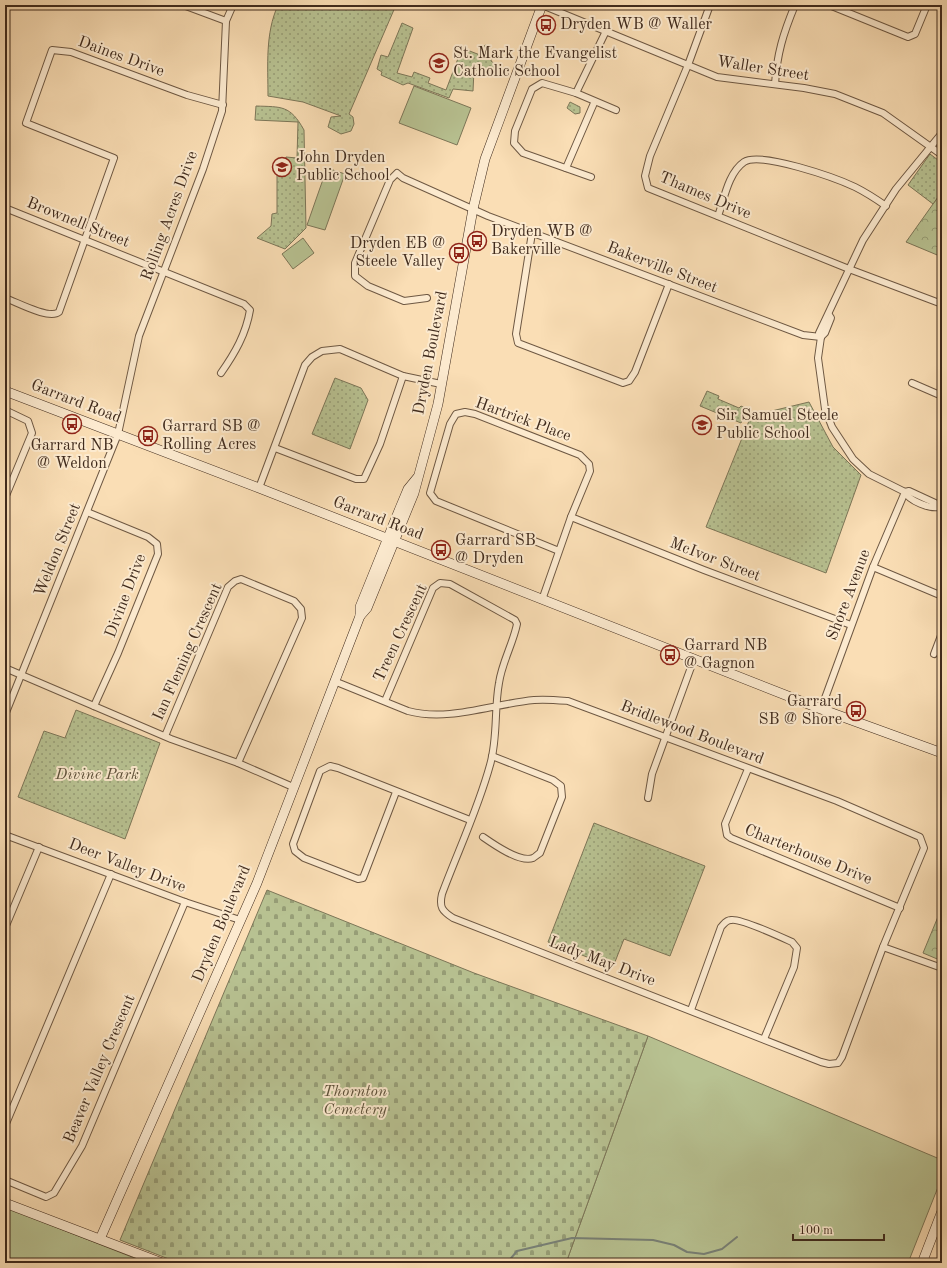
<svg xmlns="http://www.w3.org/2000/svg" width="947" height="1268" font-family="'Old Standard TT',serif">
	<defs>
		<pattern id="forest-crowns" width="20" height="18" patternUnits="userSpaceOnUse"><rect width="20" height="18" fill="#b8c292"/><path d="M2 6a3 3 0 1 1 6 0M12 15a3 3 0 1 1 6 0" fill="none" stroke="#979e77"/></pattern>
		<pattern id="cemetery-stones" width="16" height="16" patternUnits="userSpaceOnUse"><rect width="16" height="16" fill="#b8c292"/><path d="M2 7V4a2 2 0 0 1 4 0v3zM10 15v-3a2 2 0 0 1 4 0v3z" fill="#979e77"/></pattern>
		<pattern id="park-dots" width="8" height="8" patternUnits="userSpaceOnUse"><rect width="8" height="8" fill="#b8c292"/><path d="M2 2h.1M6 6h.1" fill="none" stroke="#979e77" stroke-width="1.8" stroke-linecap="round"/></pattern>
	</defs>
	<rect width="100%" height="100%" fill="#fadeb5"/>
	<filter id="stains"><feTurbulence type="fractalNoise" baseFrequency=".005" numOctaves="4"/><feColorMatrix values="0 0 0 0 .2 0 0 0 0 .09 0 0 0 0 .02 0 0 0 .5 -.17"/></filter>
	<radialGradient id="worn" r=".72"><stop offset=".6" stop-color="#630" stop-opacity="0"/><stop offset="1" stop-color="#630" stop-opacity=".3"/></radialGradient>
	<g fill="#b8c292" stroke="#7c7658">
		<polygon points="414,86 471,108 457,145 399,123"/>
		<polygon points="327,168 345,174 325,230 307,225"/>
		<polygon points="303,238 314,253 293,269 282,254"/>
		<polygon points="648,1036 942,1160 942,1177 908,1263 566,1263"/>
		<polygon points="5,1207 147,1263 5,1263"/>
	</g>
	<g fill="url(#forest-crowns)" stroke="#7c7658">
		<polygon points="938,197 942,199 942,257 906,242"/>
		<polygon points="942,907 942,961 923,953"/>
	</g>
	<polygon fill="url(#cemetery-stones)" stroke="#7c7658" points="267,890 474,973 648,1036 566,1263 179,1263 120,1240"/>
	<g fill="url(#park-dots)" stroke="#7c7658">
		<path d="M278,5h118l-47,109 4,3 1,7 -3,7 -10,3 -13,-7 3,-10 10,-1 -38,-14 -35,-6c0,-31 -3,-62 10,-91z"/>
		<polygon points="402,23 413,28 397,73 412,77 414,72 430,78 428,83 446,90 462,48 480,55 485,45 489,46 488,55 492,57 491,61 495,64 493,71 483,72 474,70 473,91 453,89 449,98 408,83 403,85 381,75 382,72 377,69 381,55 388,57"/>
		<polygon points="570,102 580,107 580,113 575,114 567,108"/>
		<path d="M256,106c26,1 34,-1 48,24l2,98 -21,21 -28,-11 14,-12 1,-12 5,-1v-52l8,1 1,-5 11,1 1,-36 -43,-2z"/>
		<polygon points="930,154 942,163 942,199 938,197 933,204 908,185"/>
		<polygon points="335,378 361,388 368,400 350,449 312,434"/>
		<polygon points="707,391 719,396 718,399 739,408 741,406 747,409 741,423 700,406"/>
		<polygon points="809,402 833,447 861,475 826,573 706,527 751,416"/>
		<polygon points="76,710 160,743 125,839 18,797 44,731 65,738"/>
		<polygon points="594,823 705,866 670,956 624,939 613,967 548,942"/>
	</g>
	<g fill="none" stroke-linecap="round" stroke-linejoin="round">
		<polyline stroke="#798177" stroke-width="2" points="507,1263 517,1251 572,1238 653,1240 674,1245 687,1252 704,1254 722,1249 737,1237"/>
		<defs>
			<g id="street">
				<polyline points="183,5 226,21"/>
				<polyline points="542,5 717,77 804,88 835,94 883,113 942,155"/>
				<polyline points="710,5 688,65 650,156 645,176 648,188 849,269 942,304"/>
				<polyline points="829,5 908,37 915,34 927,5"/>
				<path d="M775,84c2,-30 8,-50 20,-79"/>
				<polyline points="576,93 606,31"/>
				<polyline points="566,168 594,103"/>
				<polyline points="591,177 523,153 514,143 515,131 532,89 542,83 576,93 616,110"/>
				<path d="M5,208l239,96 6,6c-4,24 -15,43 -29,63"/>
				<path d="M718,216c6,-16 10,-43 26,-54 16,-11 92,16 111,25 10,5 21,12 31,19"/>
				<polyline points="532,233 516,334 518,343 623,383 629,381 635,372 669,284"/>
				<path d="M5,298c12,4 44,22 54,14l55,-154 -88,-35 26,-73 19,2 116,43 36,10"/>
				<polyline points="427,298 404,301 368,286 355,276 355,263 390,180 397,173 403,178 488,216 803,335 821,337"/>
				<polyline points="821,337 825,333 831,318 829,315"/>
				<polyline points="912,383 942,396"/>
				<polyline points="5,410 28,421 32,433 5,498"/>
				<polyline points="275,448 356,479 364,479 380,444 403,376"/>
				<polyline points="259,488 305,365 312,357 322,351 340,349 403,376 441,384"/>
				<polyline points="905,492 909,491 935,503 941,508"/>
				<path d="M939,507c-9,2 -30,-6 -34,-15l-36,-18 -16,-15 -21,-32 -7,-18 -7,-51 3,-21 -2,-4 44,-93 33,-51 46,-56"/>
				<polyline points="87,512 148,537 157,544 158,554 118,653 94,706"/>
				<polyline points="571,517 704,570 851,625"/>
				<polyline points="873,567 942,596"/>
				<polyline points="542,600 571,517 590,471 589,464 580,455 475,414 465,412 456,414 450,424 430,493 436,501 559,551"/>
				<polyline points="934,654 942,633"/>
				<polyline points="5,668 171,739 238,763 293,787"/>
				<path d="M334,681l74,30c41,11 84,-7 126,-11 11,-1 22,0 34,1l269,100 83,36 4,11 -41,99 -41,110 -4,6 -9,1 -8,-2 -368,-144c-11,-7 -14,-11 -11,-24 16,-43 36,-85 48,-129 8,-27 4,-55 9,-82 3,-21 14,-39 18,-59l-2,-4 -65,-36 -10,-1 -7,5 -48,113"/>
				<polyline points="821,709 873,567 905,492"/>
				<polyline points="5,715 118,434 139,336 203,169 222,111 226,21 233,5"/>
				<polyline points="165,736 228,587 235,581 241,579 294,601 301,609 302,618 238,763"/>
				<polyline points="748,769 725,824 727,835 731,838 900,908"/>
				<polyline points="396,792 363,878 358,879 304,858 295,851 293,844 320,771 330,766 338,768 470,820"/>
				<polyline points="648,798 652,774 694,659"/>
				<polyline points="5,835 185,902 240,920"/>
				<path d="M483,837c10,7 37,26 50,21 2,-1 5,-4 7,-5l22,-56 -1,-11 -8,-6 -61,-24"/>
				<polyline points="5,928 39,847"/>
				<polyline points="883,947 942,968"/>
				<path d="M691,1010l30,-83c3,-3 5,-7 10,-7 9,-2 50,17 61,22l5,6 -3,19 -30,72"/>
				<polyline points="5,1126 111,874"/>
				<polyline points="5,1180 46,1197 54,1193 82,1146 185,902"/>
			</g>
			<g id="secondary">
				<polyline points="5,391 259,488 821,709 942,753"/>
				<polyline points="360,616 367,608 414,493 438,404 473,209 485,159 542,5"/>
				<polyline points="5,1203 162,1263"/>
				<polyline points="100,1239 257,883 360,616 360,607 400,508 408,489 417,478"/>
				<polyline points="922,1263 942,1211"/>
			</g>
		</defs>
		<use href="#street" stroke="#6e5843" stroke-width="8"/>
		<use href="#secondary" stroke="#402b1d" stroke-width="10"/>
		<use href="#street" stroke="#fceacf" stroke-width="6"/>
		<use href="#secondary" stroke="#fceacf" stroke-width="9"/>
	</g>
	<defs>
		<symbol id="bus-ring" viewBox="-11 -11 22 22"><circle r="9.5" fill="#fceacf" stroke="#8f2418" stroke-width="1.5"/><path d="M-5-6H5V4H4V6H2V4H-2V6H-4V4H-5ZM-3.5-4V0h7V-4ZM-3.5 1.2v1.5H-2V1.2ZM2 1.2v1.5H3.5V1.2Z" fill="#8f2418"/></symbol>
		<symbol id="school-ring" viewBox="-11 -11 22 22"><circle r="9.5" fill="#fceacf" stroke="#8f2418" stroke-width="1.5"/><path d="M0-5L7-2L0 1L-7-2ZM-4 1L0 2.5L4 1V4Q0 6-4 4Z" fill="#8f2418"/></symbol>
	</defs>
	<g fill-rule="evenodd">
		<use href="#bus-ring" x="535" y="14" width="22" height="22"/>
		<use href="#school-ring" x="428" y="52" width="22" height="22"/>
		<use href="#school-ring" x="271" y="156" width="22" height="22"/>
		<use href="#bus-ring" x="466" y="230" width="22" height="22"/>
		<use href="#bus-ring" x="448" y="242" width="22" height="22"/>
		<use href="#bus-ring" x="61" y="413" width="22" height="22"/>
		<use href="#school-ring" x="691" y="414" width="22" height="22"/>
		<use href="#bus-ring" x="137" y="425" width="22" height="22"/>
		<use href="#bus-ring" x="430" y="539" width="22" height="22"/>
		<use href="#bus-ring" x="659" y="644" width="22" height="22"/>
		<use href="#bus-ring" x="845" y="700" width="22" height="22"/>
	</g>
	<g text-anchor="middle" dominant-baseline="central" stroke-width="4" stroke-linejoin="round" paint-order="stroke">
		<g font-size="16" fill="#402b1d" stroke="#fceacf" text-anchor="start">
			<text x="560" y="25">Dryden WB @ Waller</text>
			<text x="453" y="54">St. Mark the Evangelist<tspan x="453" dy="18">Catholic School</tspan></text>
			<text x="296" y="158">John Dryden<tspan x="296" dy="18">Public School</tspan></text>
			<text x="491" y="232">Dryden WB @<tspan x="491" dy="18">Bakerville</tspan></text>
			<text x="445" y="244" text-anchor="end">Dryden EB @<tspan x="445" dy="18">Steele Valley</tspan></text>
			<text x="716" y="416">Sir Samuel Steele<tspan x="716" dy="18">Public School</tspan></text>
			<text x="162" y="427">Garrard SB @<tspan x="162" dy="18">Rolling Acres</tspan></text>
			<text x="72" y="446" text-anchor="middle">Garrard NB<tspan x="72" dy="18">@ Weldon</tspan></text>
			<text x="455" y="541">Garrard SB<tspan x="455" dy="18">@ Dryden</tspan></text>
			<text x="684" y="646">Garrard NB<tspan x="684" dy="18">@ Gagnon</tspan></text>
			<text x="842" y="702" text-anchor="end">Garrard<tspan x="842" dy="18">SB @ Shore</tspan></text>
		</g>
		<g font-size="16" fill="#402b1d" stroke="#fceacf">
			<text transform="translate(121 57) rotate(20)">Daines Drive</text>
			<text transform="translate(763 69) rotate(9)">Waller Street</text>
			<text transform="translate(705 196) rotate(23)">Thames Drive</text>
			<text transform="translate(170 216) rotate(-70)">Rolling Acres Drive</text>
			<text transform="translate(78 223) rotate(22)">Brownell Street</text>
			<text transform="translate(662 268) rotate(21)">Bakerville Street</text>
			<text transform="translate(431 353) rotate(-79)">Dryden Boulevard</text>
			<text transform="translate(76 402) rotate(21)">Garrard Road</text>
			<text transform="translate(523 420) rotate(20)">Hartrick Place</text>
			<text transform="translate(378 519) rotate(21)">Garrard Road</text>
			<text transform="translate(58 550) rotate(-68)">Weldon Street</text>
			<text transform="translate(715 560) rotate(21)">McIvor Street</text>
			<text transform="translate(849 595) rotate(-69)">Shore Avenue</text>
			<text transform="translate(126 596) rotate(-69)">Divine Drive</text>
			<text transform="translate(401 633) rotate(-65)">Treen Crescent</text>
			<text transform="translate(188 652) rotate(-66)">Ian Fleming Crescent</text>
			<text transform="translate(692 733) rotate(21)">Bridlewood Boulevard</text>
			<text transform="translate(808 855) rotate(22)">Charterhouse Drive</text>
			<text transform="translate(127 866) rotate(21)">Deer Valley Drive</text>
			<text transform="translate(222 924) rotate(-67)">Dryden Boulevard</text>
			<text transform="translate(602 962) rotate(21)">Lady May Drive</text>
			<text transform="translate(100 1069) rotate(-67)">Beaver Valley Crescent</text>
		</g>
		<g font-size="16" font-style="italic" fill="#5e513a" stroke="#fceacf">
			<text x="97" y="775">Divine Park</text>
			<text x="355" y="1092">Thornton<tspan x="355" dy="18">Cemetery</tspan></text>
		</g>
	</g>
	<rect width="947" height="1268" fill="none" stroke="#fadeb5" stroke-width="20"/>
	<rect x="6" y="6" width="935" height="1256" fill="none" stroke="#402b1d" stroke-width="2"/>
	<rect x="10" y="10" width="927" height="1248" fill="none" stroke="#402b1d"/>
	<path d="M793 1234v6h91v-6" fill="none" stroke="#402b1d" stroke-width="2"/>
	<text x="799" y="1234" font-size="12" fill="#402b1d" stroke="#fceacf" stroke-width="3" paint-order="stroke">100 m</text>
	<rect width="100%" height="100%" filter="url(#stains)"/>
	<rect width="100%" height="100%" fill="url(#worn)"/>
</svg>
